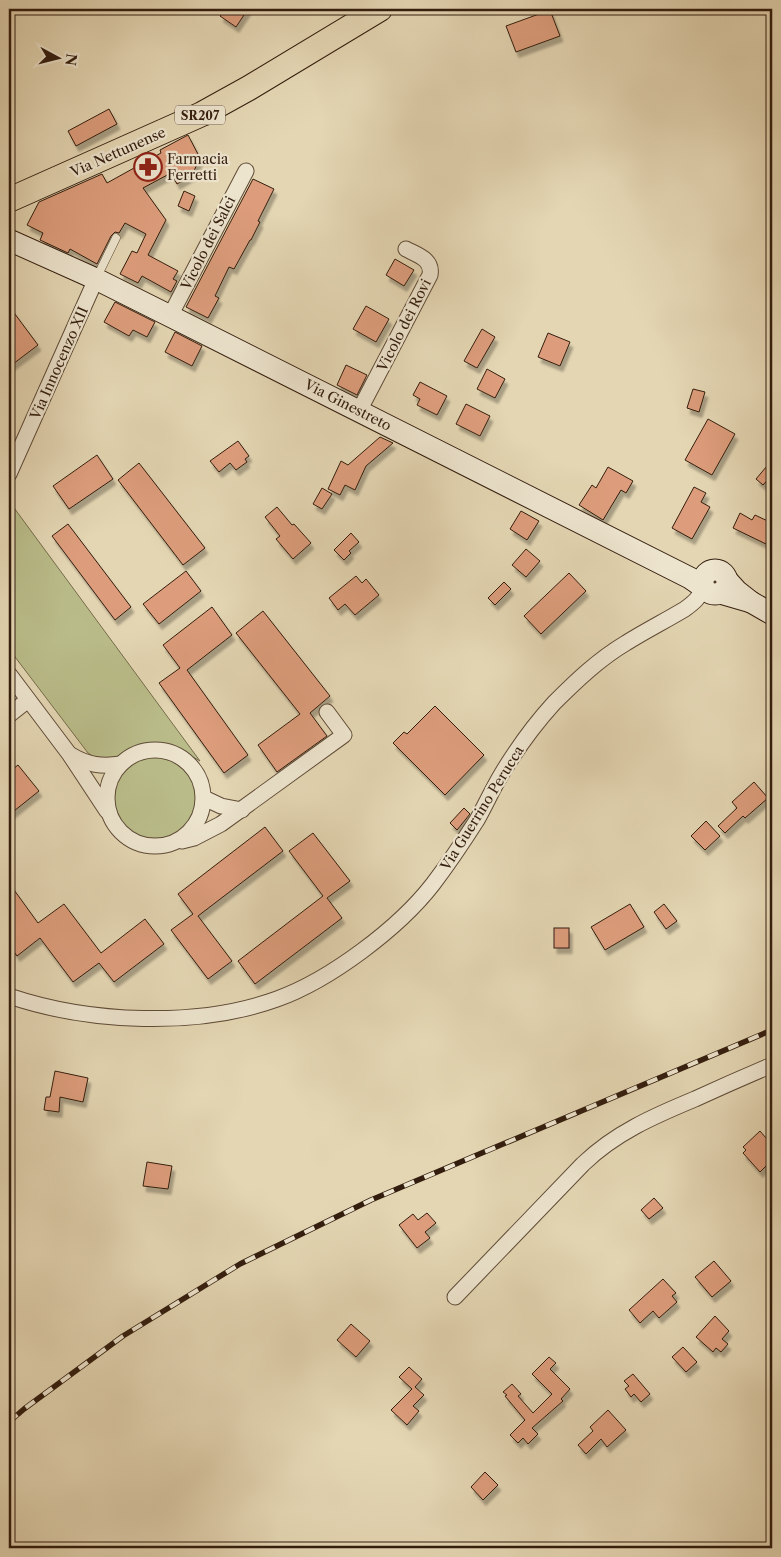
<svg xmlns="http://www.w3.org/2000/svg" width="781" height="1557" font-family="'Libre Caslon Text',serif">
	<defs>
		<filter id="shadow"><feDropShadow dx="3" dy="5.5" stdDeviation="1" flood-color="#0004"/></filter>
	</defs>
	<rect width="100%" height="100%" fill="#e4d6b3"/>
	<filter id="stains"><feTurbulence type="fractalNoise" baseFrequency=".004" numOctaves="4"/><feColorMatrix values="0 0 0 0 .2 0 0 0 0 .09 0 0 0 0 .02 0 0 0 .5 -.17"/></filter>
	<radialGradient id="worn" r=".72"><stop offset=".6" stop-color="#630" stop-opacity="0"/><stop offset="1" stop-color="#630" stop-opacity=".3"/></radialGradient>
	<g fill="#b9bc89" stroke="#766c4c">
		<polygon points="9,501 200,761 175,747 159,744 138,746 119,759 98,759 88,753 9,649"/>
		<circle cx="155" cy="798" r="42"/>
	</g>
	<g fill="#dd9d7b" stroke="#331d0e" filter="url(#shadow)">
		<polygon points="225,9 248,9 236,27 220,16"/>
		<polygon points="550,10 560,36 516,52 506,26"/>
		<polygon points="109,109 117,124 76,146 68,131"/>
		<polygon points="188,135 200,158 192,175 177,184 171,173 143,188 166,220 148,255 178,271 173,279 177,281 171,292 142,276 138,283 120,274 132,251 137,253 146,234 125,223 119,233 115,232 111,236 97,264 70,249 68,253 40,240 43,233 27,225 39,202 102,174 107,183 161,153 160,150"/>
		<polygon points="253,179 274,189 258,221 260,222 251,240 250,240 234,269 229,267 215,296 219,298 208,318 186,307"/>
		<polygon points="184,191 195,196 189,211 178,206"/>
		<polygon points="395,259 414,270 404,286 386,275"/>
		<polygon points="115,302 155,322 147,337 133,330 129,336 104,322"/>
		<polygon points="9,306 38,345 9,367"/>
		<polygon points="366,306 389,319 376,342 353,329"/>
		<polygon points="482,329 495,337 477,368 464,361"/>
		<polygon points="175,332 202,346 192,366 165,352"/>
		<polygon points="548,333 570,342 560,366 538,357"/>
		<polygon points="346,365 367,375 357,395 337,385"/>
		<polygon points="487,369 505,379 495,398 477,389"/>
		<polygon points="420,382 447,396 437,415 417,405 420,399 413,395"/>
		<polygon points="693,389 705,392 699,412 687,408"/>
		<polygon points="466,404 490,416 480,436 456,424"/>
		<polygon points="708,419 735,434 712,475 685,460"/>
		<polygon points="380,437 393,443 366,466 355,490 345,485 340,495 328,489 341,461 348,465"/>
		<polygon points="238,441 249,456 245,459 247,462 236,470 230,463 219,472 210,461"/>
		<polygon points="97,455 113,479 69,509 53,486"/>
		<polygon points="772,460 772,475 763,485 756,479"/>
		<polygon points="139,463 205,548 183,565 118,480"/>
		<polygon points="608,467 633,481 626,493 621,490 603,520 579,505 592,485 596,488"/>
		<polygon points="694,487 706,493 701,502 710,507 692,539 672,528"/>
		<polygon points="322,488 332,494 322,509 313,504"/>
		<polygon points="277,507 292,525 294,524 311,543 293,559 276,539 280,536 265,517"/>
		<polygon points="521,511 539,521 527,540 510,529"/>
		<polygon points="740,513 752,520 755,515 772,523 772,531 766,544 733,528"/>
		<polygon points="68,524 131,607 115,620 52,536"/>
		<polygon points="351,533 359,542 349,551 351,553 344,560 334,550"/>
		<polygon points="526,549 540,561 526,577 512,565"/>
		<polygon points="186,571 201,591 159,624 143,604"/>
		<polygon points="569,573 586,591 541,634 524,616"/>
		<polygon points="356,576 362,583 366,579 379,595 355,615 345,604 338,610 329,598"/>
		<polygon points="504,582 511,589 495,605 488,598"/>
		<polygon points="212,607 232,635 187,670 248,755 224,773 159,683 180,668 163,645"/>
		<polygon points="263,611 330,696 310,713 327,736 277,772 258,745 300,714 236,633"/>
		<polygon points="435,706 484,755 445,795 393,743 404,732 407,734"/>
		<polygon points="18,765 39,791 9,815 9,772"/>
		<polygon points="754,782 768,798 745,818 743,816 725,833 718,826 737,808 732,802"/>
		<polygon points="464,808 470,814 457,830 450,823"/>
		<polygon points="706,821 720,836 705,850 691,836"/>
		<polygon points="265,827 283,851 198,916 232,961 208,979 171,930 193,914 178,894"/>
		<polygon points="313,833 350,881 327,898 342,918 255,984 238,961 323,896 289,851"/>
		<polygon points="9,883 38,923 64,904 101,953 145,919 164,944 114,982 99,963 73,982 40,938 17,956 9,945"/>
		<polygon points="630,904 644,927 605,950 591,927"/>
		<polygon points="664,904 677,921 666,929 654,912"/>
		<rect x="554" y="928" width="15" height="20"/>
		<polygon points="55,1071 88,1078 83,1102 60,1097 59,1112 44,1110 46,1097 50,1097"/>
		<polygon points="760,1131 772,1145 772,1160 760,1172 743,1153 746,1150 743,1147"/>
		<polygon points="147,1162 172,1166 168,1189 143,1186"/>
		<polygon points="654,1198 663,1208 649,1219 641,1210"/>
		<polygon points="427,1213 436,1223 425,1232 430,1238 417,1248 399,1225 413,1214 418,1220"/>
		<polygon points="714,1261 731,1281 712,1297 695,1277"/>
		<polygon points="663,1279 676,1293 672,1296 677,1302 659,1318 653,1311 640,1323 629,1310"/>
		<polygon points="715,1316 729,1331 722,1339 728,1344 721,1352 716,1348 713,1352 696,1337"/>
		<polygon points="351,1324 370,1341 356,1357 337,1340"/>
		<polygon points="683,1347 697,1362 686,1372 672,1357"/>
		<polygon points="549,1357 556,1363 550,1369 570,1389 561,1399 563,1401 532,1428 538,1434 528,1444 523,1438 518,1443 510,1435 525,1420 505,1396 507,1395 503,1392 512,1384 521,1394 518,1396 533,1413 552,1394 532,1374"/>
		<polygon points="409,1367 422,1379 415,1387 424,1395 413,1406 419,1411 407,1425 391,1410 412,1389 399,1377"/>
		<polygon points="633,1374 650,1394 641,1402 634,1394 631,1397 625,1389 629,1386 624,1381"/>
		<polygon points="608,1410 626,1430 607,1447 601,1439 586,1454 578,1445 593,1431 590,1427"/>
		<polygon points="485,1472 498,1485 483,1500 471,1487"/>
	</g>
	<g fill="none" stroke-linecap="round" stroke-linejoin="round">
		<defs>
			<polyline id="lane" points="97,277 116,238"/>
			<g id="street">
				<polyline points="170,316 246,171"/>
				<path d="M359,411l71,-136c3,-16 -13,-20 -24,-26"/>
				<polyline points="9,474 96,279"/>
				<polyline points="9,674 70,755 107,811"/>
				<polyline points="9,715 28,700"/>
				<circle cx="155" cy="798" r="48"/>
				<path d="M71,755c17,10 31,12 50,9"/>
				<polyline points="204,798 221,806 242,810"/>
				<polyline points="182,841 194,838 221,824 344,735 327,712"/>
				<path d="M9,996c80,27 188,32 268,3 53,-19 122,-71 156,-115 16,-21 30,-42 44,-64 8,-14 15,-30 24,-45 15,-25 33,-50 53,-72 22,-22 45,-44 72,-60 19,-12 39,-22 59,-34 8,-6 15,-11 18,-22"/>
				<path d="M455,1297l128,-133c32,-31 71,-48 112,-65 26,-12 51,-23 77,-34"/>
			</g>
			<g id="secondary">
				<polyline points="9,240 96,279 162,312 690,578 703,587"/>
				<circle cx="715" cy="582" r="12"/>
				<polyline points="720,593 751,602 737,591 727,580"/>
				<polyline points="751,602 772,614"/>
			</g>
			<polyline id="primary" points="9,200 202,114 249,88 380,9"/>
		</defs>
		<use href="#lane" stroke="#5f4b37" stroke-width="9"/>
		<use href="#street" stroke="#5f4b37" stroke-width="17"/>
		<use href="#secondary" stroke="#331d0e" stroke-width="23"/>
		<use href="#primary" stroke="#331d0e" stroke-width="26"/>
		<use href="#lane" stroke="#ede4ce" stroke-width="8"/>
		<use href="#street" stroke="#ede4ce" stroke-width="15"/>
		<use href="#secondary" stroke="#ede4ce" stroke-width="21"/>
		<use href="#primary" stroke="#e4d6b3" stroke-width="24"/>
		<defs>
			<polyline id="rail" points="9,1422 24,1409 123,1336 240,1264 371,1200 772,1030"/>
		</defs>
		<use href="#rail" stroke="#331d0e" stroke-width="5.5"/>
		<use href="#rail" stroke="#ede4ce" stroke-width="4" stroke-dasharray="11" stroke-linecap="butt"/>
	</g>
	<defs>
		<symbol id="pharmacy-ring" viewBox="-11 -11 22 22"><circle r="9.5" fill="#ede4ce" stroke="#8f2418" stroke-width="1.5"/><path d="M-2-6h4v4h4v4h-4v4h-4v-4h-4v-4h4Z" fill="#8f2418"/></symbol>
	</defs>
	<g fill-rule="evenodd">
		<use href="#pharmacy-ring" x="132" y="151" width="32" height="32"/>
	</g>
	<g text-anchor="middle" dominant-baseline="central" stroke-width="4.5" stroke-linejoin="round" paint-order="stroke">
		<rect fill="#ede4ce" stroke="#6b5948" stroke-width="1" x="175" y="105.5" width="50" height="19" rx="4"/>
		<g font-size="12" font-weight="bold" fill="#331d0e">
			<text x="200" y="115">SR207</text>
		</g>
		<g font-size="14" fill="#331d0e" stroke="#ede4ce">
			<text transform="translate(118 152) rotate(-24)">Via Nettunense</text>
			<text transform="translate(208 243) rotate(-63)">Vicolo dei Salci</text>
			<text transform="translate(404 325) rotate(-63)">Vicolo dei Rovi</text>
			<text transform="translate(59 363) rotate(-66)">Via Innocenzo XII</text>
			<text transform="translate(348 405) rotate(27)">Via Ginestreto</text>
			<text transform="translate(482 808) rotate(-58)">Via Guerrino Perucca</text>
		</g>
		<g font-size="14" fill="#331d0e" stroke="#ede4ce" text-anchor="start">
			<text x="167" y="159">Farmacia<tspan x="167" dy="16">Ferretti</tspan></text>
		</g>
	</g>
	<rect width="781" height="1557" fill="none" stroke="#e4d6b3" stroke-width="30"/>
	<rect x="10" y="10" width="761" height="1537" fill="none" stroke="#331d0e" stroke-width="2.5"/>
	<rect x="15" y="15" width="751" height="1527" fill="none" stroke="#331d0e"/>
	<g transform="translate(58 58) rotate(97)" stroke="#ede4ce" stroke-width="4" paint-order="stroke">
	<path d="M0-4L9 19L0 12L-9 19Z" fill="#331d0e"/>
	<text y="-8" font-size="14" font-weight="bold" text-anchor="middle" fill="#331d0e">N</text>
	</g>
	<rect width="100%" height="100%" filter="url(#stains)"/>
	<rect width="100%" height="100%" fill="url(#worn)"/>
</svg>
